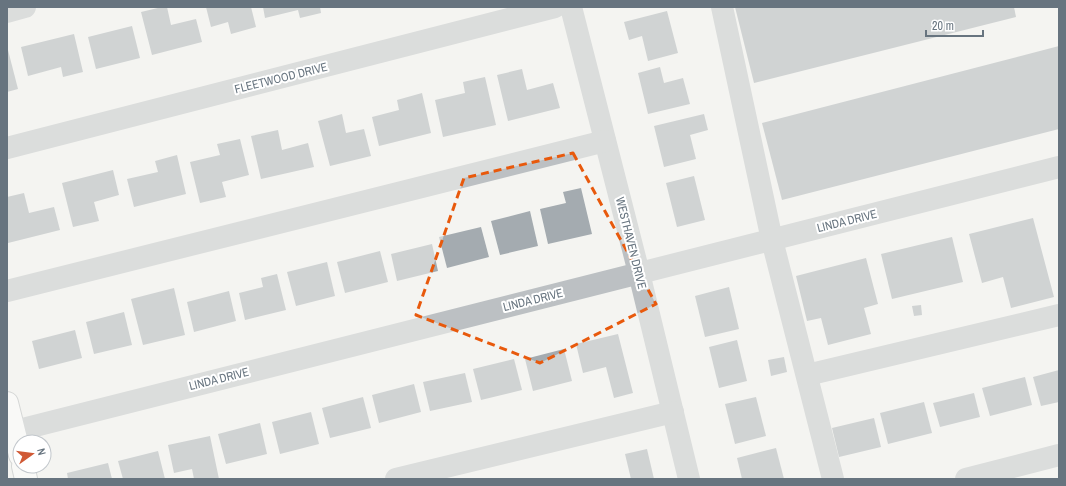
<svg xmlns="http://www.w3.org/2000/svg" width="1066" height="486" font-family="'Archivo Narrow',sans-serif">
	<rect width="100%" height="100%" fill="#f4f4f1"/>
	<g fill="#a4abb0">
		<polygon points="162,7 167,7 171,25 196,19 202,42 152,55 141,12"/>
		<polygon points="206,7 251,7 256,27 231,34 228,22 211,27"/>
		<polygon points="263,7 320,7 321,13 300,18 298,10 265,18"/>
		<polygon points="735,7 1014,7 1016,17 754,83"/>
		<polygon points="667,11 678,53 648,61 642,36 629,40 624,22"/>
		<polygon points="132,26 140,58 96,69 88,37"/>
		<polygon points="74,34 83,72 63,77 61,67 28,76 21,47"/>
		<polygon points="1059,46 1059,129 782,200 762,123"/>
		<polygon points="7,50 8,50 18,89 7,92"/>
		<polygon points="660,67 664,83 683,78 690,104 648,114 638,73"/>
		<polygon points="522,69 527,90 553,83 560,108 508,121 497,75"/>
		<polygon points="485,77 496,125 443,137 435,100 465,93 463,82"/>
		<polygon points="422,93 431,133 379,146 372,117 399,110 397,100"/>
		<polygon points="342,114 346,133 364,129 371,156 330,166 318,121"/>
		<polygon points="704,114 708,130 690,135 696,159 664,167 654,126"/>
		<polygon points="278,130 282,150 308,143 314,167 261,179 251,136"/>
		<polygon points="240,139 249,175 222,182 226,197 200,203 190,162 220,155 217,144"/>
		<polygon points="177,155 186,194 134,207 127,179 158,172 155,161"/>
		<polygon points="113,170 119,195 94,202 99,221 73,227 62,183"/>
		<polygon points="694,176 705,220 677,227 666,183"/>
		<polygon points="581,188 592,234 548,244 540,209 566,203 563,192"/>
		<polygon points="24,193 29,213 54,207 60,230 8,243 7,197"/>
		<polygon points="530,211 538,246 500,255 491,221"/>
		<polygon points="1033,218 1054,297 1011,308 1003,277 982,283 969,234"/>
		<polygon points="481,227 489,257 447,268 439,237"/>
		<polygon points="952,237 963,282 892,299 881,254"/>
		<polygon points="432,244 438,271 397,281 391,254"/>
		<polygon points="380,251 388,282 345,293 337,262"/>
		<polygon points="866,258 878,304 864,308 871,334 828,345 821,318 807,321 796,276"/>
		<polygon points="327,262 335,296 296,306 287,272"/>
		<polygon points="277,274 286,310 245,320 239,293 263,287 261,278"/>
		<polygon points="729,287 739,329 705,337 695,296"/>
		<polygon points="174,288 185,335 143,345 131,299"/>
		<polygon points="229,291 236,321 194,332 187,302"/>
		<polygon points="921,305 922,315 914,316 912,306"/>
		<polygon points="124,312 132,345 94,354 86,322"/>
		<polygon points="75,330 82,358 39,369 32,341"/>
		<polygon points="618,334 633,393 614,398 606,367 583,373 576,344"/>
		<polygon points="737,340 747,381 719,388 709,347"/>
		<polygon points="564,349 572,381 533,391 525,359"/>
		<polygon points="784,357 787,372 771,376 768,360"/>
		<polygon points="514,359 522,390 481,400 473,369"/>
		<polygon points="1059,370 1059,402 1041,406 1033,377"/>
		<polygon points="465,373 472,402 430,411 423,382"/>
		<polygon points="1025,377 1032,405 990,416 982,388"/>
		<polygon points="414,384 421,412 379,423 372,395"/>
		<polygon points="974,393 980,417 940,427 933,403"/>
		<polygon points="363,397 371,428 330,438 322,408"/>
		<polygon points="756,397 766,436 735,444 725,404"/>
		<polygon points="924,402 932,433 888,444 880,413"/>
		<polygon points="311,412 319,444 280,454 272,422"/>
		<polygon points="874,418 881,447 839,457 832,428"/>
		<polygon points="260,423 267,454 226,464 218,434"/>
		<polygon points="210,436 219,479 194,479 192,469 174,473 168,445"/>
		<polygon points="776,448 784,479 742,479 737,458"/>
		<polygon points="647,449 654,479 631,479 625,454"/>
		<polygon points="158,451 165,479 123,479 118,461"/>
		<polygon points="108,463 112,479 68,479 67,473"/>
	</g>
	<g fill="none" stroke-linecap="round" stroke-linejoin="round">
		<defs>
			<g id="major">
				<polyline points="7,403 20,455"/>
				<polyline points="23,466 26,479"/>
			</g>
		</defs>
		<use href="#major" stroke="#b0b4b7" stroke-width="24"/>
		<g stroke="#bcc0c3" stroke-width="22">
			<polyline points="571,7 639,273 689,479"/>
			<polyline points="722,7 772,240 833,479"/>
			<polyline points="7,12 25,7"/>
			<polyline points="7,148 555,7"/>
			<polyline points="7,291 605,141"/>
			<polyline points="807,375 1059,315"/>
			<polyline points="7,433 1059,167"/>
			<polyline points="396,479 673,412"/>
			<polyline points="966,479 1059,455"/>
		</g>
		<use href="#major" stroke="#fff" stroke-width="22"/>
	</g>
	<path d="M0 0H1066V486H0ZM573,153l83,151 -116,59 -124,-48 48,-137z" fill="#f4f4f1" fill-opacity=".55" fill-rule="evenodd"/>
	<path fill="none" stroke="#e8590c" stroke-width="3" stroke-dasharray="8 5" stroke-linejoin="round" d="M573,153l83,151 -116,59 -124,-48 48,-137z"/>
	<g text-anchor="middle" dominant-baseline="central" stroke-width="4" stroke-linejoin="round" paint-order="stroke">
		<g font-size="12" fill="#67747f" stroke="#fff">
			<text transform="translate(281 78) rotate(-14)">FLEETWOOD DRIVE</text>
			<text transform="translate(847 221) rotate(-14)">LINDA DRIVE</text>
			<text transform="translate(631 243) rotate(76)">WESTHAVEN DRIVE</text>
			<text transform="translate(533 300) rotate(-14)">LINDA DRIVE</text>
			<text transform="translate(219 379) rotate(-14)">LINDA DRIVE</text>
		</g>
	</g>
	<rect width="1066" height="486" fill="none" stroke="#67747f" stroke-width="16"/>
	<g transform="translate(32 454) rotate(76)"><circle r="19" fill="#ffffff" stroke="#c2c7cc"/>
	<path d="M0-3L7 15L0 10L-7 15Z" fill="#d05935"/>
	<text y="-6" font-size="11" font-weight="bold" text-anchor="middle" fill="#67747f">N</text>
	</g>
	<path d="M926 30v6h57v-6" fill="none" stroke="#67747f" stroke-width="2"/>
	<text x="932" y="30" font-size="12" fill="#67747f" stroke="#ffffff" stroke-width="3" paint-order="stroke">20 m</text>
</svg>
